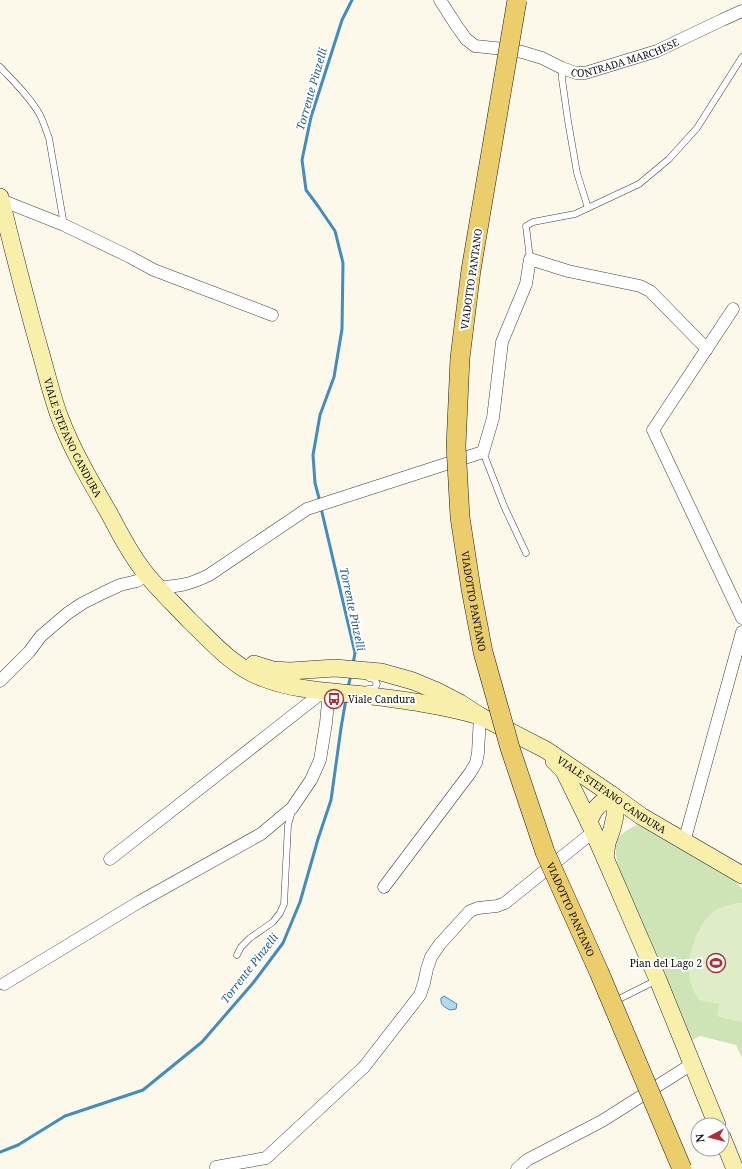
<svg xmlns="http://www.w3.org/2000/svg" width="742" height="1169" font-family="'Noto Serif',serif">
	<rect width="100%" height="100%" fill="#fdf9ea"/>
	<path fill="#cee4b7" d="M638,825l17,8 75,43 12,13v14c-34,3 -43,23 -52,53l30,48 -2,12 24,6v36l-6,-13 -36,-9 -12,6 -70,-177c-5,-21 -2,-32 20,-40z"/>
	<path fill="#dfecc8" d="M742,903v119l-25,-6 3,-12 -21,-4c-6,-9 -10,-18 -10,-29 -1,-18 9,-48 24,-59 8,-6 19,-8 29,-9z"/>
	<path fill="#b3d9f0" stroke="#418cc0" d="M444,996l13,8 -1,5 -6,1c-6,-3 -10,-5 -9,-12z"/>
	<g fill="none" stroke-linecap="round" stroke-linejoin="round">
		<g stroke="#418cc0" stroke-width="3">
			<polyline points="320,502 315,483 313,455 320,415 334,377 342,329 343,263 335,231 318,206 306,190 302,160 311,117 342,20 352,0"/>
			<polyline points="321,508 355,653 353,664"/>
			<polyline points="348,687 351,675"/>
			<polyline points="0,1152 18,1145 65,1116 143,1090 202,1042 253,983 283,943 300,902 318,839 331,800 341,728 346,699"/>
		</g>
		<defs>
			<g id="service">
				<path d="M0,67c14,15 30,30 40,48 4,8 6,16 9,23l15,87"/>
				<polyline points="562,68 562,79 568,121 577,173 588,208"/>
				<polyline points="530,259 526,226 533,222 575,214 639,184 669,159 697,128 742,57"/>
				<polyline points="483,452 504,506 526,553"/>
				<path d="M368,689c5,0 7,0 9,-5l-3,-5 -5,-1"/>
				<polyline points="237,955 241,947 250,938 273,922 280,913 284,904 288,825 292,811"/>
				<polyline points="619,999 657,980"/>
			</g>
			<g id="minor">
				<path id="s1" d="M440,0l16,25 10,14 9,7 29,3 18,3 20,6 20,10 14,5h9l72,-22 65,-31 20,-9"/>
				<polyline points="1,200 64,225 130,257 154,270 272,315"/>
				<polyline points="733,309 653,430 742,618"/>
				<path d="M158,587c20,0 33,-3 51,-12l98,-66 176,-57 10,-34 9,-76 24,-58 4,-25 38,12 72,15 10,5 57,58"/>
				<polyline points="0,681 29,652 41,636 68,613 83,603 103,593 120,585 137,581 147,575"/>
				<polyline points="684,842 742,632"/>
				<polyline points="384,887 470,773 476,763 478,753 480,716"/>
				<polyline points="4,984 139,902 261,834 292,808 311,780 320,760 326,723 328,702 324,691 110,859"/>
				<polyline points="216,1167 266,1158 364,1067 420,995 424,983 427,969 431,957 440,944 470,911 478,908 497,906 505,903 593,832"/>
				<polyline points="517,1169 527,1160 602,1121 692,1064"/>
			</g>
			<g id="secondary">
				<path id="s2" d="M0,197c13,52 26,105 41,157 6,21 11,43 19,64 13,34 31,64 49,95 11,21 22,42 37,61 13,16 29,31 43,46 23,22 44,47 74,58 33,13 66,13 101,17 39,5 78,10 116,21"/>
				<path id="s3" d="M254,664l19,6 17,1 45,-3 46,4 32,9 24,10 23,12 20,13 66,34 66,45 29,21 101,59"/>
				<polyline points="554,761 564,771 589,822 605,858 658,980 717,1125"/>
				<path d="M589,822c5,-15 11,-18 23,-27l3,12v9l-3,13 -5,14 -2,15"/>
				<polyline points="722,1137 735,1169"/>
			</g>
		</defs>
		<use href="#service" stroke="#3d3d3d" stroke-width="7"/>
		<use href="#minor" stroke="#3d3d3d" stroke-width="13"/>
		<use href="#secondary" stroke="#2c2c2c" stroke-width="18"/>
		<use href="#service" stroke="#fff" stroke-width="6"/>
		<use href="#minor" stroke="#fff" stroke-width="12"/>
		<use href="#secondary" stroke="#f7efaa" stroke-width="17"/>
		<defs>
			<g id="primary-bridge">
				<path id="s4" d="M517,0l-46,270 -11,88 -4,88 4,71 11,72 12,63 27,96 35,104 54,120 83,197"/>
			</g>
		</defs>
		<use href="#primary-bridge" stroke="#1b1b1b" stroke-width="20" stroke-linecap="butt"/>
		<use href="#primary-bridge" stroke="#eccd6b" stroke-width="19"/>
	</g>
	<defs>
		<symbol id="bus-ring" viewBox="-11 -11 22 22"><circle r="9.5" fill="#fff" stroke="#ad3035" stroke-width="1.5"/><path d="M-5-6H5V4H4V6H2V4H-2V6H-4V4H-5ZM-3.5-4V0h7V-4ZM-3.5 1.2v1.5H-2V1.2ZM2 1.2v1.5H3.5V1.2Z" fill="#ad3035"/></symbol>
		<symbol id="stadium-ring" viewBox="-11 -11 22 22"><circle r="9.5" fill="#fff" stroke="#ad3035" stroke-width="1.5"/><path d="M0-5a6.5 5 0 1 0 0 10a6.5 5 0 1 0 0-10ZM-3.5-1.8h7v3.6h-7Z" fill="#ad3035"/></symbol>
	</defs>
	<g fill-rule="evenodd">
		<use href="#bus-ring" x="323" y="688" width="22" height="22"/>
		<use href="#stadium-ring" x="705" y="952" width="22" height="22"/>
	</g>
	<g text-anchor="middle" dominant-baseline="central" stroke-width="4" stroke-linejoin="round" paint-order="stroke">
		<g font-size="10" fill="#0a0a0a" stroke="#fff">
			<text stroke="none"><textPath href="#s1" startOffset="215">CONTRADA MARCHESE</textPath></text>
			<text transform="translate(471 279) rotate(-82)">VIADOTTO PANTANO</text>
			<text stroke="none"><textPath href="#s2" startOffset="252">VIALE STEFANO CANDURA</textPath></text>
			<text stroke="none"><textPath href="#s4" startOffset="607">VIADOTTO PANTANO</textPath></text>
			<text stroke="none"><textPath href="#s3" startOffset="391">VIALE STEFANO CANDURA</textPath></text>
			<text stroke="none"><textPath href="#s4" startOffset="931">VIADOTTO PANTANO</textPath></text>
		</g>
		<g font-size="10" fill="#0a0a0a" stroke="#fff" text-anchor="start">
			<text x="348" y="699">Viale Candura</text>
			<text x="702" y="963" text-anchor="end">Pian del Lago 2</text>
		</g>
		<g font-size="11" font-style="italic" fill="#205e8f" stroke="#fff">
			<text transform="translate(311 89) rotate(-74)">Torrente Pinzelli</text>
			<text transform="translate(353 609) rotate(78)">Torrente Pinzelli</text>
			<text transform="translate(249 968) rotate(-52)">Torrente Pinzelli</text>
		</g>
	</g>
	<g transform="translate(710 1137) rotate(263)"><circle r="19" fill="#ffffff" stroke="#9d9d9d"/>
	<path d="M0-3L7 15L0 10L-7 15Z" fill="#ad3035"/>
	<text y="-6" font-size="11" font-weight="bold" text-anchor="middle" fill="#0a0a0a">N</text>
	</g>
</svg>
